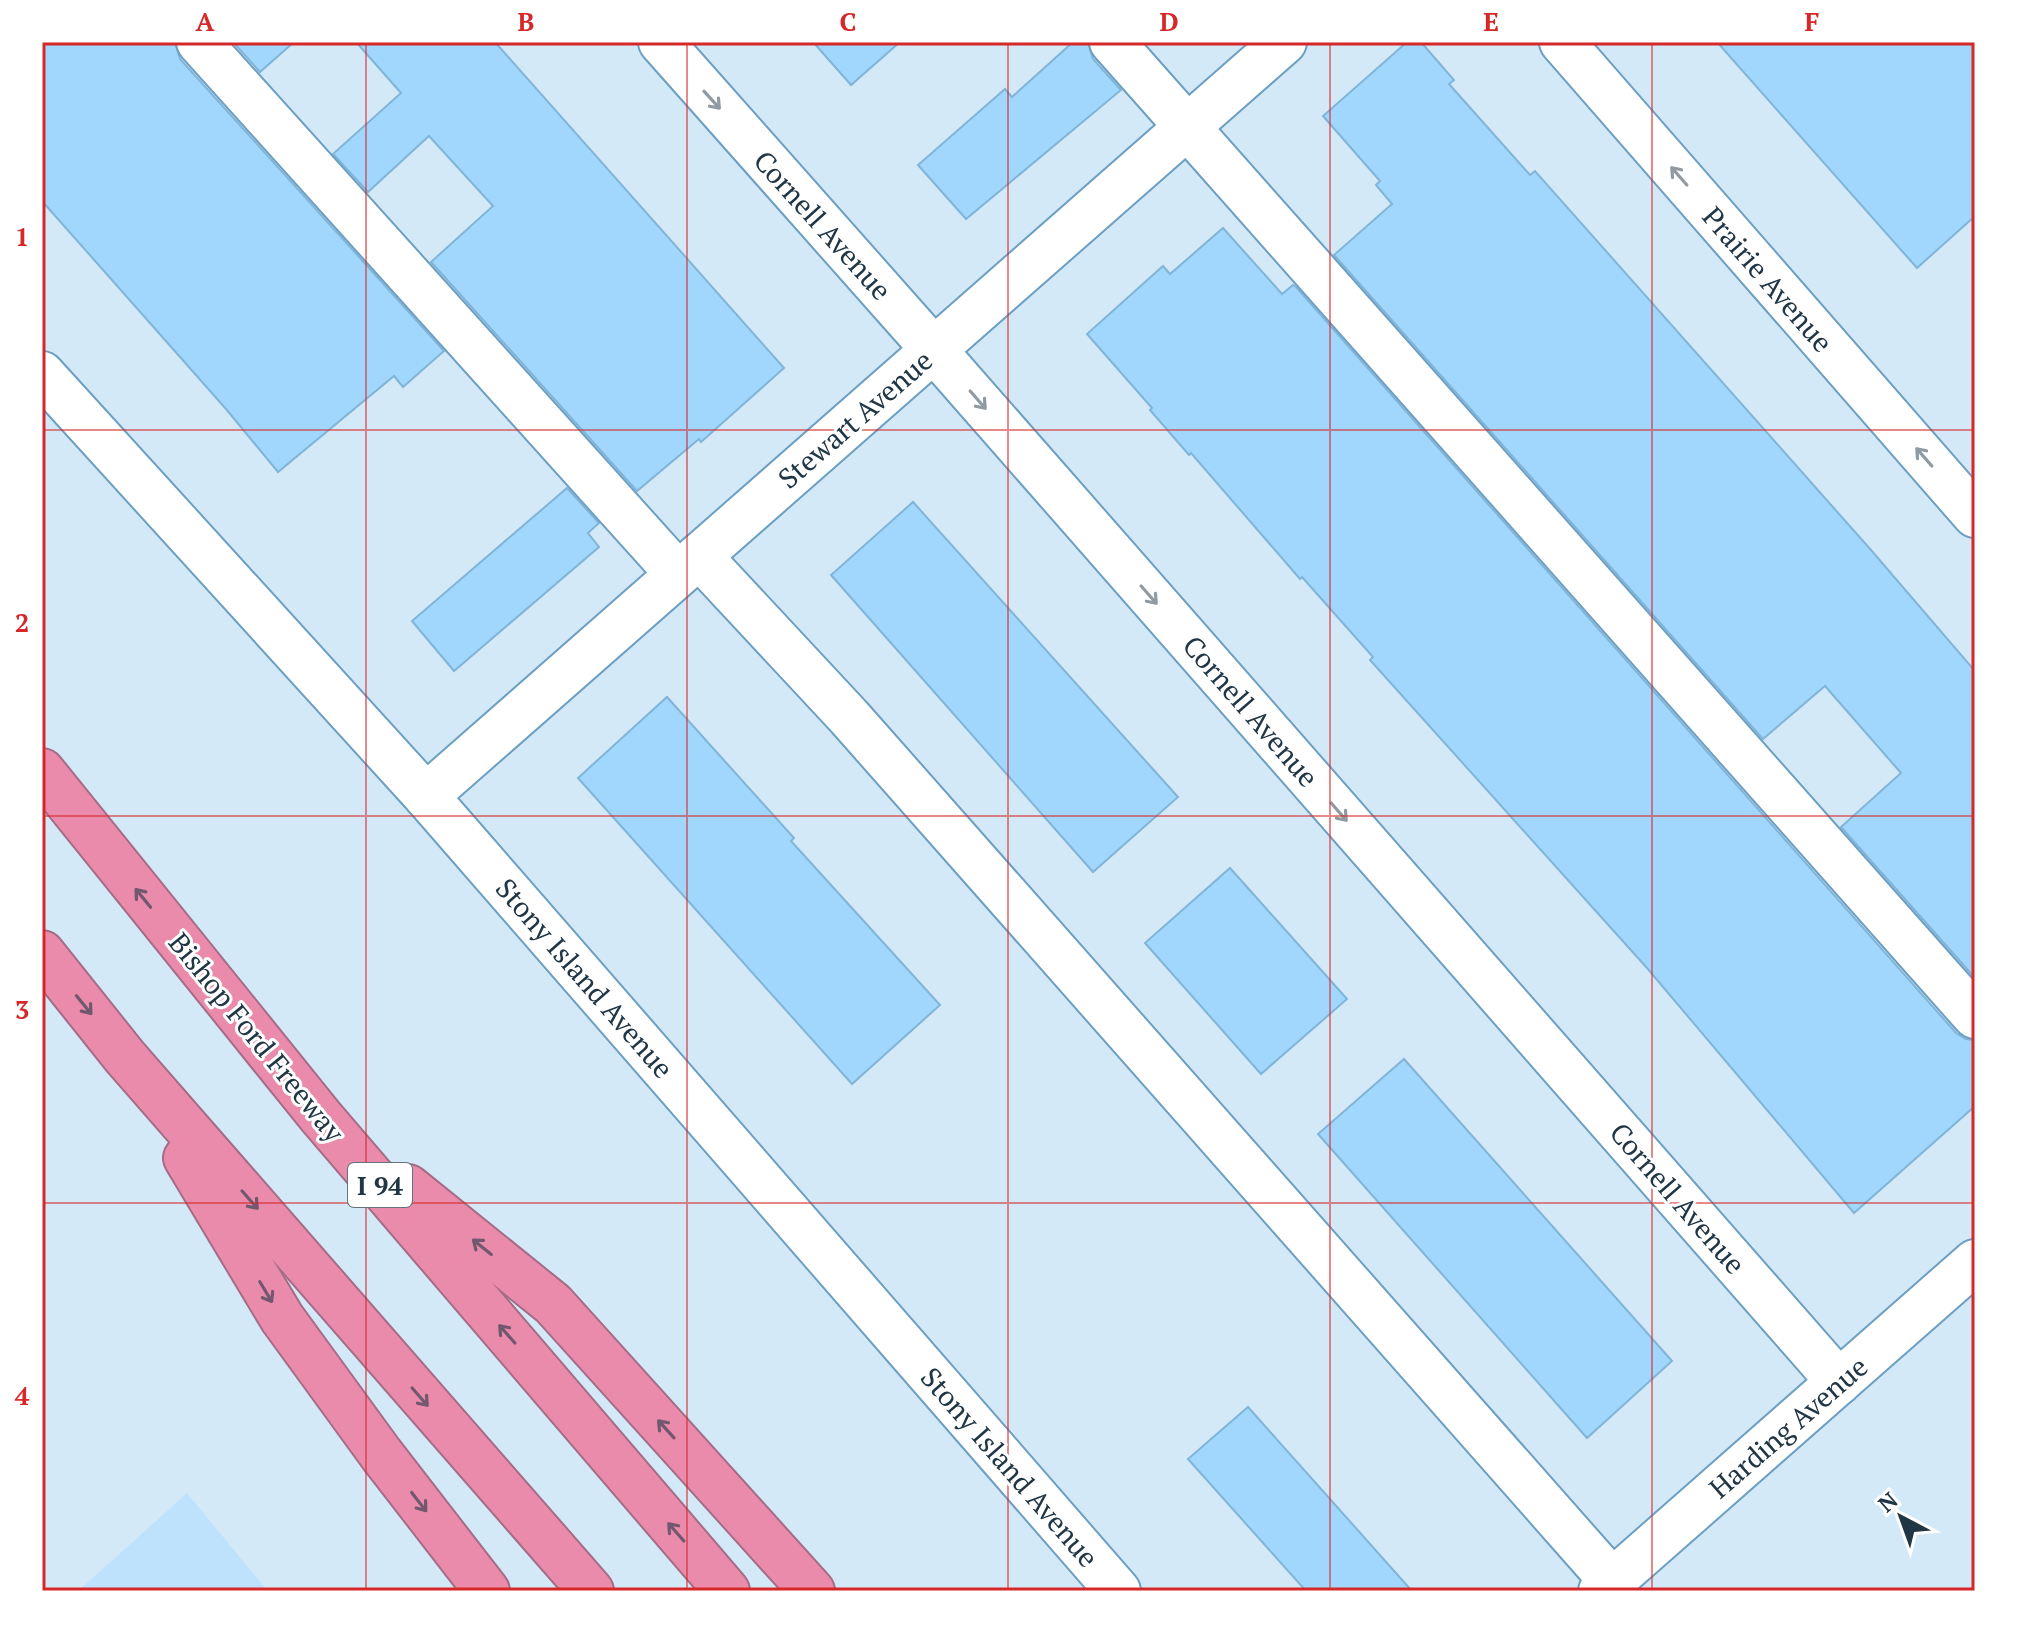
<svg xmlns="http://www.w3.org/2000/svg" width="2017" height="1633" font-family="'PT Serif',serif">
	<rect width="100%" height="100%" fill="#d4e9f8"/>
	<polygon fill="#bfe2fc" points="187,1493 268,1591 78,1591"/>
	<g fill="#a1d7fc" stroke="#80b4d8" stroke-width="2">
		<polygon points="42,42 175,42 180,59 444,351 403,387 394,376 278,472 226,409 42,201"/>
		<polygon points="233,42 294,42 260,72"/>
		<polygon points="356,42 495,42 784,368 701,442 699,439 637,491 431,262 493,206 429,136 368,192 333,154 401,93"/>
		<polygon points="813,42 900,42 851,85"/>
		<polygon points="1073,42 1088,42 1093,59 1121,90 966,219 918,165 1005,89 1012,97"/>
		<polygon points="1407,42 1421,42 1454,80 1449,84 1530,175 1535,171 1871,550 1975,671 1975,978 1841,827 1901,773 1825,686 1763,739 1334,255 1392,204 1376,185 1380,181 1323,116"/>
		<polygon points="1717,42 1975,42 1975,216 1917,268"/>
		<polygon points="1223,228 1282,294 1293,285 1296,287 1956,1033 1966,1039 1975,1040 1975,1106 1854,1213 1647,968 1370,660 1373,657 1302,577 1300,579 1191,453 1189,455 1150,410 1152,408 1087,334 1163,266 1170,274"/>
		<polygon points="567,488 599,523 588,533 599,547 454,671 412,621"/>
		<polygon points="913,502 1178,797 1093,872 831,575"/>
		<polygon points="667,697 794,838 791,841 940,1005 852,1084 578,778"/>
		<polygon points="1230,868 1347,999 1261,1074 1145,943"/>
		<polygon points="1404,1059 1672,1361 1587,1438 1318,1134"/>
		<polygon points="1248,1407 1412,1591 1306,1591 1188,1459"/>
	</g>
	<g fill="none" stroke-linecap="round" stroke-linejoin="round">
		<defs>
			<g id="minor">
				<polyline points="199,42 678,574"/>
				<polyline points="661,42 934,350 1839,1382"/>
				<polyline points="1112,42 1975,1016"/>
				<polyline points="1562,42 1975,515"/>
				<polyline points="42,374 426,796 1118,1591"/>
				<polyline points="699,556 849,717 1612,1581"/>
				<polyline points="426,796 1284,42"/>
				<polyline points="1601,1591 1975,1262"/>
			</g>
			<g id="highway">
				<polyline points="42,771 321,1117 727,1591"/>
				<polyline points="42,953 125,1057 591,1591"/>
				<polyline points="186,1158 282,1318 381,1454 487,1591"/>
				<polyline points="408,1187 553,1304 812,1591"/>
			</g>
		</defs>
		<use href="#minor" stroke="#6c9fc2" stroke-width="48"/>
		<use href="#highway" stroke="#a46d87" stroke-width="48"/>
		<use href="#minor" stroke="#fff" stroke-width="44"/>
		<use href="#highway" stroke="#eb8bab" stroke-width="44"/>
	</g>
	<defs><path id="oneway-shaft" d="M-6 0H5M1.5-3L5.5 0L1.5 3" fill="none" stroke-width="1.6" stroke-linecap="round" stroke-linejoin="round" transform="scale(2)"/></defs>
	<g stroke="#909aa2">
		<use href="#oneway-shaft" transform="translate(712 100) rotate(48)"/>
		<use href="#oneway-shaft" transform="translate(1679 176) rotate(-131)"/>
		<use href="#oneway-shaft" transform="translate(978 400) rotate(49)"/>
		<use href="#oneway-shaft" transform="translate(1924 457) rotate(-131)"/>
		<use href="#oneway-shaft" transform="translate(1149 595) rotate(49)"/>
		<use href="#oneway-shaft" transform="translate(1339 812) rotate(49)"/>
	</g>
	<g stroke="#72586e">
		<use href="#oneway-shaft" transform="translate(143 898) rotate(-129)"/>
		<use href="#oneway-shaft" transform="translate(84 1005) rotate(51)"/>
		<use href="#oneway-shaft" transform="translate(250 1200) rotate(49)"/>
		<use href="#oneway-shaft" transform="translate(482 1247) rotate(-141)"/>
		<use href="#oneway-shaft" transform="translate(266 1292) rotate(59)"/>
		<use href="#oneway-shaft" transform="translate(507 1334) rotate(-131)"/>
		<use href="#oneway-shaft" transform="translate(420 1397) rotate(49)"/>
		<use href="#oneway-shaft" transform="translate(666 1429) rotate(-132)"/>
		<use href="#oneway-shaft" transform="translate(419 1502) rotate(52)"/>
		<use href="#oneway-shaft" transform="translate(676 1532) rotate(-131)"/>
	</g>
	<path fill="none" stroke="#d62828" stroke-width="2" stroke-opacity="0.55" d="M366,42v1549M687,42v1549M1008,42v1549M1330,42v1549M1652,42v1549M42,430h1933M42,816h1933M42,1203h1933"/>
	<g text-anchor="middle" dominant-baseline="central" stroke-width="6" stroke-linejoin="round" paint-order="stroke">
		<rect fill="#fff" stroke="#64727d" stroke-width="2" x="348" y="1163" width="64" height="44" rx="6"/>
		<g font-size="26" font-weight="bold" fill="#213645">
			<text x="380" y="1185">I 94</text>
		</g>
		<g font-size="28" fill="#213645" stroke="#fff">
			<text transform="translate(823 225) rotate(48)">Cornell Avenue</text>
			<text transform="translate(1768 279) rotate(49)">Prairie Avenue</text>
			<text transform="translate(855 419) rotate(-41)">Stewart Avenue</text>
			<text transform="translate(1251 711) rotate(49)">Cornell Avenue</text>
			<text transform="translate(585 978) rotate(49)">Stony Island Avenue</text>
			<text transform="translate(257 1037) rotate(51)">Bishop Ford Freeway</text>
			<text transform="translate(1678 1198) rotate(49)">Cornell Avenue</text>
			<text transform="translate(1788 1427) rotate(-41)">Harding Avenue</text>
			<text transform="translate(1010 1467) rotate(49)">Stony Island Avenue</text>
		</g>
	</g>
	<rect width="2017" height="1633" fill="none" stroke="#ffffff" stroke-width="88"/>
	<g transform="translate(1901 1517) rotate(319)" stroke="#ffffff" stroke-width="6" paint-order="stroke">
	<path d="M0-6L14 30L0 20L-14 30Z" fill="#213645"/>
	<text y="-12" font-size="22" font-weight="bold" text-anchor="middle" fill="#213645">N</text>
	</g>
	<rect x="44" y="44" width="1929" height="1545" fill="none" stroke="#d62828" stroke-width="3"/>
	<g font-size="26" text-anchor="middle" font-weight="bold" fill="#d62828">
		<text x="205" y="31">A</text>
		<text x="526" y="31">B</text>
		<text x="848" y="31">C</text>
		<text x="1169" y="31">D</text>
		<text x="1491" y="31">E</text>
		<text x="1812" y="31">F</text>
		<text x="22" y="246">1</text>
		<text x="22" y="632">2</text>
		<text x="22" y="1019">3</text>
		<text x="22" y="1405">4</text>
	</g>
</svg>
